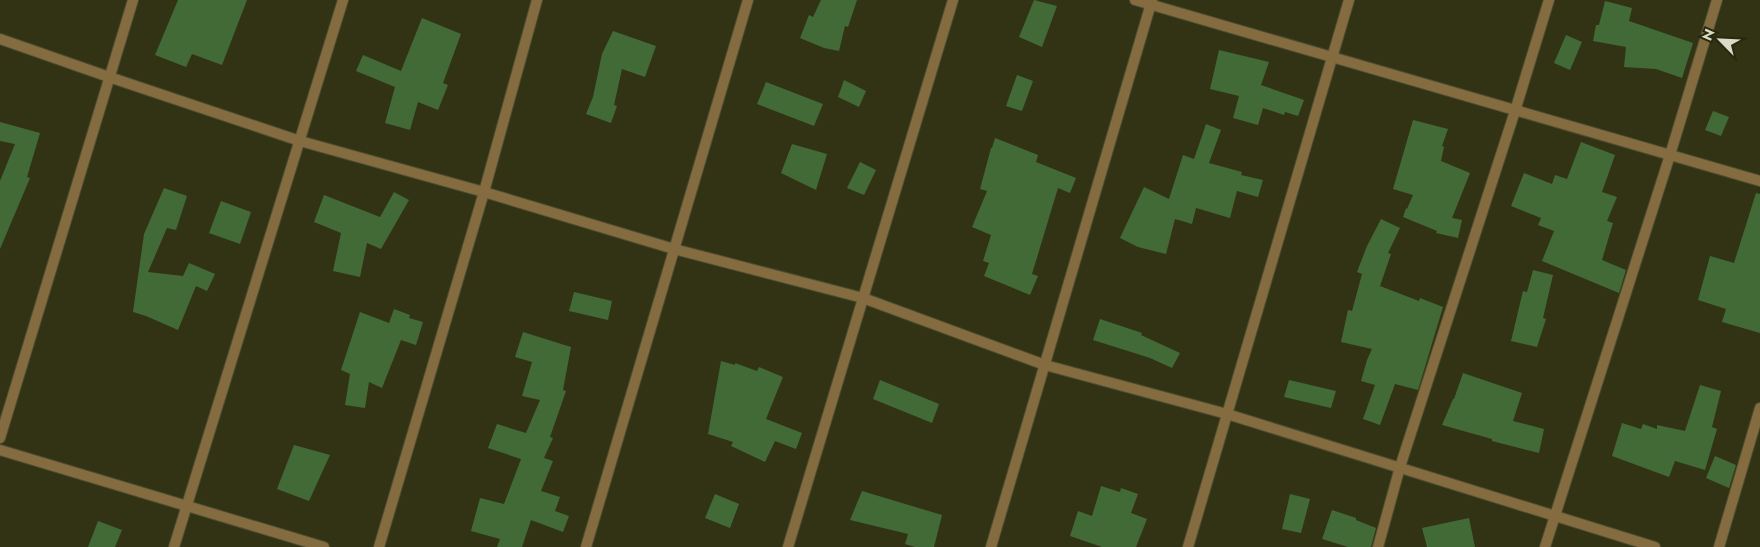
<svg xmlns="http://www.w3.org/2000/svg" width="1760" height="547" font-family="Jost,sans-serif">
	<rect width="100%" height="100%" fill="#323314"/>
	<g fill="#426a37">
		<polygon points="178,0 247,0 222,65 192,54 186,67 155,55"/>
		<polygon points="821,0 857,0 848,27 845,26 839,51 824,48 800,38 809,15 813,17"/>
		<polygon points="1034,0 1057,6 1042,47 1019,37"/>
		<polygon points="1605,1 1632,8 1629,21 1693,43 1682,78 1656,69 1624,67 1626,47 1593,41 1596,25 1599,25"/>
		<polygon points="422,18 461,34 443,83 448,85 438,110 418,102 410,130 385,123 395,87 356,71 363,55 401,71"/>
		<polygon points="613,31 656,46 645,77 622,69 614,105 617,106 611,123 586,114 593,97 602,54"/>
		<polygon points="1566,35 1582,42 1570,70 1554,63"/>
		<polygon points="1219,50 1269,62 1261,85 1304,100 1298,116 1285,112 1284,115 1263,108 1258,125 1233,118 1239,96 1210,89"/>
		<polygon points="1017,75 1033,81 1022,111 1006,106"/>
		<polygon points="844,80 866,91 859,107 838,97"/>
		<polygon points="766,82 823,104 814,126 757,104"/>
		<polygon points="1713,111 1729,117 1721,136 1705,130"/>
		<polygon points="1413,120 1448,129 1442,146 1444,147 1441,161 1470,173 1452,218 1462,220 1458,238 1436,233 1437,231 1403,217 1406,208 1407,209 1413,195 1393,189"/>
		<polygon points="0,122 40,133 27,177 30,178 0,249 0,181 15,144 0,141"/>
		<polygon points="1206,124 1221,130 1209,163 1242,172 1241,175 1263,180 1258,197 1237,191 1230,218 1196,208 1192,224 1175,219 1166,254 1138,247 1120,238 1144,187 1169,199 1183,155 1194,159"/>
		<polygon points="995,138 1038,155 1036,162 1076,178 1070,193 1058,188 1032,274 1038,276 1030,295 984,276 989,263 983,261 991,235 972,227 987,191 980,189 991,148 992,148"/>
		<polygon points="1581,142 1615,155 1602,192 1617,197 1607,221 1613,223 1602,260 1626,270 1619,293 1542,261 1554,231 1538,225 1541,218 1511,206 1524,173 1552,184 1555,175 1567,179"/>
		<polygon points="792,144 827,154 816,190 781,173"/>
		<polygon points="860,162 876,170 864,195 847,188"/>
		<polygon points="164,188 187,196 176,230 167,228 148,272 183,276 189,263 215,274 207,291 196,286 178,330 146,316 133,312 144,234"/>
		<polygon points="394,192 409,200 381,249 367,243 360,277 333,271 341,233 314,222 324,195 380,217"/>
		<polygon points="1756,193 1760,194 1760,333 1722,322 1726,309 1698,300 1710,256 1734,263"/>
		<polygon points="221,201 251,212 240,244 209,233"/>
		<polygon points="1381,219 1400,228 1388,253 1391,254 1380,286 1419,301 1420,298 1443,307 1418,390 1395,384 1380,425 1363,419 1375,385 1361,381 1367,360 1372,349 1341,342 1348,310 1352,311 1362,274 1357,272 1367,246"/>
		<polygon points="1533,270 1553,275 1543,318 1546,319 1537,347 1511,341 1523,291 1527,292"/>
		<polygon points="574,292 612,301 608,320 569,311"/>
		<polygon points="394,309 410,315 409,318 423,322 416,345 401,340 382,388 369,382 365,408 345,405 350,374 341,370 360,312 389,323"/>
		<polygon points="1100,319 1142,333 1141,335 1180,353 1172,368 1150,358 1093,340"/>
		<polygon points="523,332 571,347 563,390 566,391 550,437 553,438 544,458 553,461 541,491 560,497 555,511 569,516 563,532 531,520 522,547 497,547 500,539 471,531 480,498 504,504 521,459 488,448 497,424 526,433 540,400 522,396 532,362 515,357"/>
		<polygon points="721,361 735,365 735,363 757,371 759,367 783,377 766,419 802,433 796,449 775,441 765,462 731,446 733,442 708,434"/>
		<polygon points="1463,373 1522,393 1513,421 1544,429 1539,453 1492,441 1492,439 1442,425 1453,399 1454,399"/>
		<polygon points="880,380 939,404 932,423 873,399"/>
		<polygon points="1289,380 1336,391 1331,408 1284,397"/>
		<polygon points="1700,385 1721,391 1712,427 1717,429 1705,470 1675,461 1669,477 1612,456 1622,423 1641,429 1643,424 1657,429 1657,425 1685,431"/>
		<polygon points="294,445 330,455 309,501 277,489"/>
		<polygon points="1715,456 1736,465 1729,488 1706,478"/>
		<polygon points="1101,486 1120,492 1121,488 1138,494 1131,513 1147,519 1136,547 1102,547 1070,536 1078,511 1092,516"/>
		<polygon points="862,491 942,515 934,547 915,547 905,544 908,534 850,520"/>
		<polygon points="715,494 739,504 730,528 705,518"/>
		<polygon points="1290,494 1310,499 1301,533 1282,529"/>
		<polygon points="1332,510 1356,518 1356,520 1376,528 1371,547 1348,547 1322,539"/>
		<polygon points="1469,518 1475,547 1427,547 1422,528"/>
		<polygon points="98,521 122,530 115,547 88,547"/>
	</g>
	<g fill="none" stroke-linecap="round" stroke-linejoin="round">
		<defs>
			<g id="minor">
				<polyline points="1135,0 1760,181"/>
				<polyline points="0,39 109,77 300,141 484,192 674,249 863,298 1045,365 1227,414 1655,547"/>
				<polyline points="0,438 133,0"/>
				<polyline points="0,450 324,547"/>
				<polyline points="174,547 343,0"/>
				<polyline points="379,547 484,192 537,0"/>
				<polyline points="586,547 748,0"/>
				<polyline points="788,547 953,0"/>
				<polyline points="991,547 1152,0"/>
				<polyline points="1188,547 1349,0"/>
				<polyline points="1378,547 1400,467 1515,111 1549,0"/>
				<polyline points="1545,547 1670,155 1717,0"/>
				<polyline points="1719,547 1760,408"/>
			</g>
		</defs>
		<use href="#minor" stroke="#4d4e31" stroke-width="12"/>
		<use href="#minor" stroke="#846c40" stroke-width="10"/>
	</g>
	<g transform="translate(1720 40) rotate(294)" stroke="#28290a" stroke-width="4" paint-order="stroke">
	<path d="M0-4L9 19L0 12L-9 19Z" fill="#dadbc9"/>
	<text y="-8" font-size="14" font-weight="bold" text-anchor="middle" fill="#dadbc9">N</text>
	</g>
</svg>
